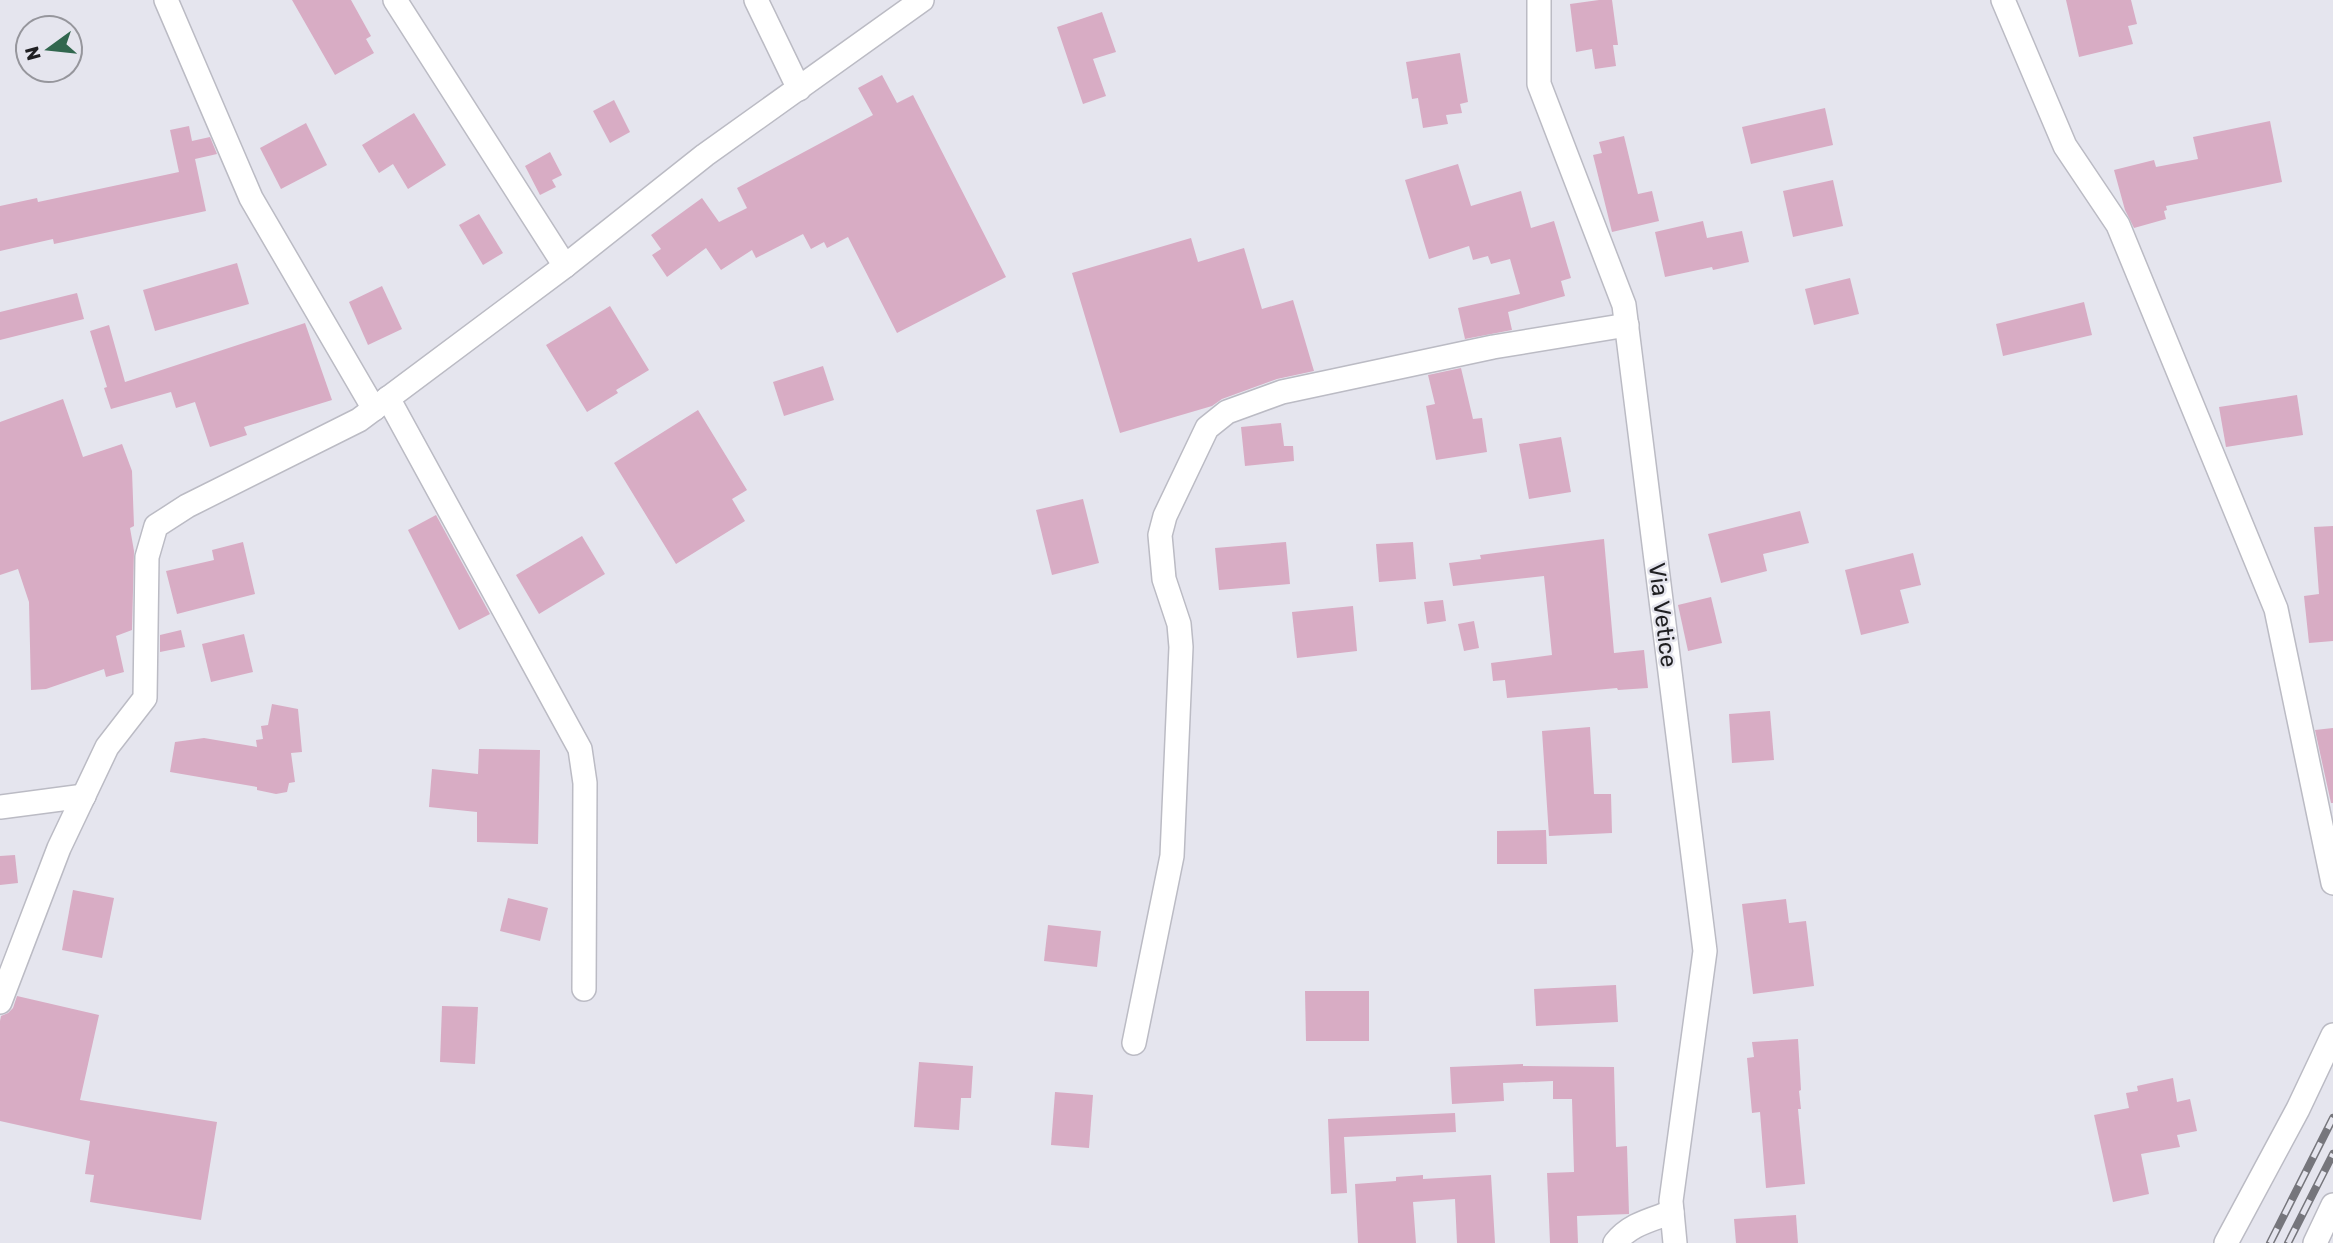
<svg xmlns="http://www.w3.org/2000/svg" width="2333" height="1243" font-family="Rubik,sans-serif">
	<rect width="100%" height="100%" fill="#e5e5ee"/>
	<g fill="#d8acc4">
		<polygon points="292,0 351,0 371,36 366,39 374,53 335,75"/>
		<polygon points="1599,0 1612,0 1618,45 1613,45 1616,66 1595,69 1592,49 1576,52 1570,4"/>
		<polygon points="2066,0 2131,0 2137,24 2128,26 2133,44 2079,57"/>
		<polygon points="1102,12 1116,52 1093,59 1106,96 1083,104 1057,27"/>
		<polygon points="1460,53 1468,102 1460,104 1462,113 1446,115 1448,124 1423,128 1418,98 1412,99 1406,62"/>
		<polygon points="882,75 897,103 913,95 1006,277 897,333 848,237 827,248 824,242 811,249 803,234 756,258 752,250 721,270 706,248 667,277 652,255 661,249 651,235 702,198 719,222 747,208 737,188 873,115 858,88"/>
		<polygon points="614,100 630,132 610,143 593,111"/>
		<polygon points="1825,108 1833,145 1751,164 1742,127"/>
		<polygon points="414,113 446,165 408,189 393,164 379,173 362,145"/>
		<polygon points="2270,121 2282,182 2166,206 2167,210 2164,211 2166,219 2134,228 2125,210 2114,170 2154,160 2156,167 2198,159 2193,137"/>
		<polygon points="306,123 327,165 281,189 260,148"/>
		<polygon points="189,126 192,141 210,137 217,154 195,159 206,211 54,244 53,239 0,251 0,206 37,198 38,202 179,172 170,130"/>
		<polygon points="1624,136 1638,194 1652,191 1659,221 1612,232 1593,155 1602,153 1599,142"/>
		<polygon points="550,152 562,175 552,180 556,187 540,195 525,166"/>
		<polygon points="1458,164 1471,206 1521,191 1531,228 1554,221 1571,278 1561,281 1565,296 1508,312 1512,330 1465,339 1458,308 1520,294 1510,259 1491,264 1488,256 1473,260 1469,246 1429,259 1405,180"/>
		<polygon points="1833,180 1843,226 1793,237 1783,191"/>
		<polygon points="479,214 503,253 483,265 459,225"/>
		<polygon points="1703,221 1707,238 1742,231 1749,262 1713,270 1712,267 1665,277 1655,232"/>
		<polygon points="1191,238 1198,262 1244,248 1262,309 1293,300 1314,371 1277,379 1222,399 1212,406 1120,433 1072,273"/>
		<polygon points="237,263 249,304 155,331 143,290"/>
		<polygon points="1850,278 1859,314 1814,325 1805,289"/>
		<polygon points="382,286 402,329 368,345 349,302"/>
		<polygon points="77,293 84,319 0,340 0,312"/>
		<polygon points="2084,302 2092,335 2003,356 1996,324"/>
		<polygon points="610,306 649,370 616,390 618,393 587,412 546,345"/>
		<polygon points="305,323 332,400 244,427 247,435 210,447 195,402 176,408 171,392 111,409 104,388 107,387 90,331 109,325 125,382"/>
		<polygon points="823,366 834,400 784,416 773,382"/>
		<polygon points="1461,368 1473,419 1482,418 1487,452 1436,460 1426,406 1435,404 1428,375"/>
		<polygon points="2297,395 2303,435 2226,447 2219,407"/>
		<polygon points="63,399 83,457 122,444 132,471 134,526 130,528 134,551 132,630 116,636 124,672 106,677 104,669 46,689 31,690 29,602 18,569 0,575 0,422"/>
		<polygon points="698,410 747,490 732,499 745,521 676,564 614,463"/>
		<polygon points="1281,423 1284,446 1293,446 1294,461 1245,466 1241,427"/>
		<polygon points="1561,437 1571,492 1529,499 1519,444"/>
		<polygon points="1083,499 1099,563 1052,575 1036,510"/>
		<polygon points="1800,511 1809,543 1763,554 1767,571 1721,583 1708,534"/>
		<polygon points="436,515 490,614 459,630 408,530"/>
		<polygon points="2333,526 2333,641 2309,643 2304,596 2319,594 2314,527"/>
		<polygon points="582,536 605,574 539,614 516,575"/>
		<polygon points="1604,539 1614,653 1644,650 1648,688 1618,690 1617,688 1507,698 1505,680 1493,681 1491,663 1552,655 1544,576 1453,586 1449,563 1481,559 1480,555"/>
		<polygon points="243,542 255,594 177,614 166,571 214,560 212,550"/>
		<polygon points="1286,542 1290,584 1219,590 1215,548"/>
		<polygon points="1413,542 1416,579 1379,582 1376,544"/>
		<polygon points="1913,553 1921,585 1900,590 1909,623 1861,635 1845,570"/>
		<polygon points="1711,597 1722,643 1688,651 1678,605"/>
		<polygon points="1443,600 1446,621 1427,624 1424,602"/>
		<polygon points="1353,606 1357,651 1297,658 1292,612"/>
		<polygon points="1474,621 1479,648 1464,651 1458,624"/>
		<polygon points="181,630 185,647 160,652 160,635"/>
		<polygon points="244,634 253,672 211,682 202,644"/>
		<polygon points="272,704 298,709 302,752 291,753 295,782 289,783 287,792 276,794 257,790 257,787 170,772 175,742 204,738 257,747 256,740 263,739 261,726 268,725"/>
		<polygon points="1770,711 1774,760 1732,763 1729,714"/>
		<polygon points="1590,727 1594,794 1611,794 1612,833 1549,836 1542,731"/>
		<polygon points="2333,728 2333,803 2331,803 2315,730"/>
		<polygon points="479,749 540,750 538,844 477,842 477,812 429,807 432,769 478,774"/>
		<polygon points="1546,830 1547,864 1497,864 1497,831"/>
		<polygon points="15,855 18,883 0,885 0,856"/>
		<polygon points="73,890 114,898 102,958 62,950"/>
		<polygon points="508,898 548,908 540,941 500,931"/>
		<polygon points="1786,899 1789,923 1806,921 1814,986 1753,994 1742,904"/>
		<polygon points="1048,925 1101,931 1097,967 1044,961"/>
		<polygon points="1616,985 1618,1022 1536,1026 1534,989"/>
		<polygon points="1305,991 1369,991 1369,1041 1306,1041"/>
		<polygon points="17,996 99,1015 80,1100 217,1122 201,1220 90,1202 94,1175 85,1174 90,1141 0,1121 0,1021 1,1016 8,1013 13,1008"/>
		<polygon points="442,1006 478,1007 475,1064 440,1062"/>
		<polygon points="1798,1039 1801,1090 1799,1091 1801,1109 1798,1109 1805,1184 1766,1188 1760,1112 1752,1113 1747,1058 1754,1057 1752,1042"/>
		<polygon points="919,1062 973,1066 971,1098 961,1098 959,1130 914,1127"/>
		<polygon points="1523,1064 1523,1066 1614,1067 1616,1147 1627,1146 1629,1214 1577,1216 1578,1243 1550,1243 1547,1173 1574,1172 1572,1099 1553,1099 1553,1081 1503,1083 1504,1101 1452,1104 1450,1067"/>
		<polygon points="2173,1078 2177,1102 2190,1099 2197,1131 2177,1135 2180,1147 2141,1154 2149,1194 2113,1202 2094,1115 2129,1108 2126,1093 2138,1091 2137,1086"/>
		<polygon points="1055,1092 1093,1095 1089,1148 1051,1145"/>
		<polygon points="1455,1113 1456,1132 1344,1137 1347,1193 1331,1194 1328,1119"/>
		<polygon points="1423,1175 1423,1179 1491,1175 1495,1243 1457,1243 1455,1199 1413,1202 1416,1243 1358,1243 1355,1184 1396,1181 1396,1177"/>
		<polygon points="1796,1215 1798,1243 1736,1243 1734,1219"/>
	</g>
	<g fill="none" stroke-linecap="round" stroke-linejoin="round">
		<defs>
			<g id="minor">
				<polyline points="166,0 251,198 374,409"/>
				<polyline points="395,0 565,266"/>
				<polyline points="756,0 799,89"/>
				<polyline points="1539,0 1539,84 1624,305 1705,951 1671,1201 1675,1243"/>
				<polyline points="2003,0 2065,146 2118,225 2276,609 2333,883"/>
				<polyline points="388,398 580,749 585,783 584,989"/>
				<polyline points="0,807 84,796"/>
				<polyline points="0,1002 59,848 107,747 145,698 147,557 156,526 187,506 359,420 565,266 705,155 922,0"/>
				<polyline points="1134,1043 1172,856 1181,647 1179,624 1164,579 1160,535 1165,516 1207,428 1227,412 1282,392 1493,347 1627,325"/>
				<path d="M1615,1243c15,-19 36,-23 57,-31"/>
				<polyline points="2226,1243 2298,1109 2333,1035"/>
				<polyline points="2315,1243 2333,1205"/>
			</g>
		</defs>
		<use href="#minor" stroke="#bbbbc4" stroke-width="26"/>
		<use href="#minor" stroke="#fff" stroke-width="23"/>
		<defs>
			<g id="rail">
				<polyline points="2270,1243 2333,1118"/>
				<polyline points="2288,1243 2333,1154"/>
			</g>
		</defs>
		<use href="#rail" stroke="#76767c" stroke-width="8"/>
		<use href="#rail" stroke="#e5e5ee" stroke-width="5" stroke-dasharray="16" stroke-linecap="butt"/>
	</g>
	<g text-anchor="middle" dominant-baseline="central" stroke-width="5" stroke-linejoin="round" paint-order="stroke">
		<g font-size="23" fill="#1f1f22" stroke="#e5e5ee">
			<text transform="translate(1663 615) rotate(83)">Via Vetice</text>
		</g>
	</g>
	<g transform="translate(49 49) rotate(255)"><circle r="33" fill="#e5e5ee" stroke="#96969c" stroke-width="2"/>
	<path d="M0-5L12 26L0 18L-12 26Z" fill="#31674e"/>
	<text y="-10" font-size="19" font-weight="bold" text-anchor="middle" fill="#1f1f22">N</text>
	</g>
</svg>
